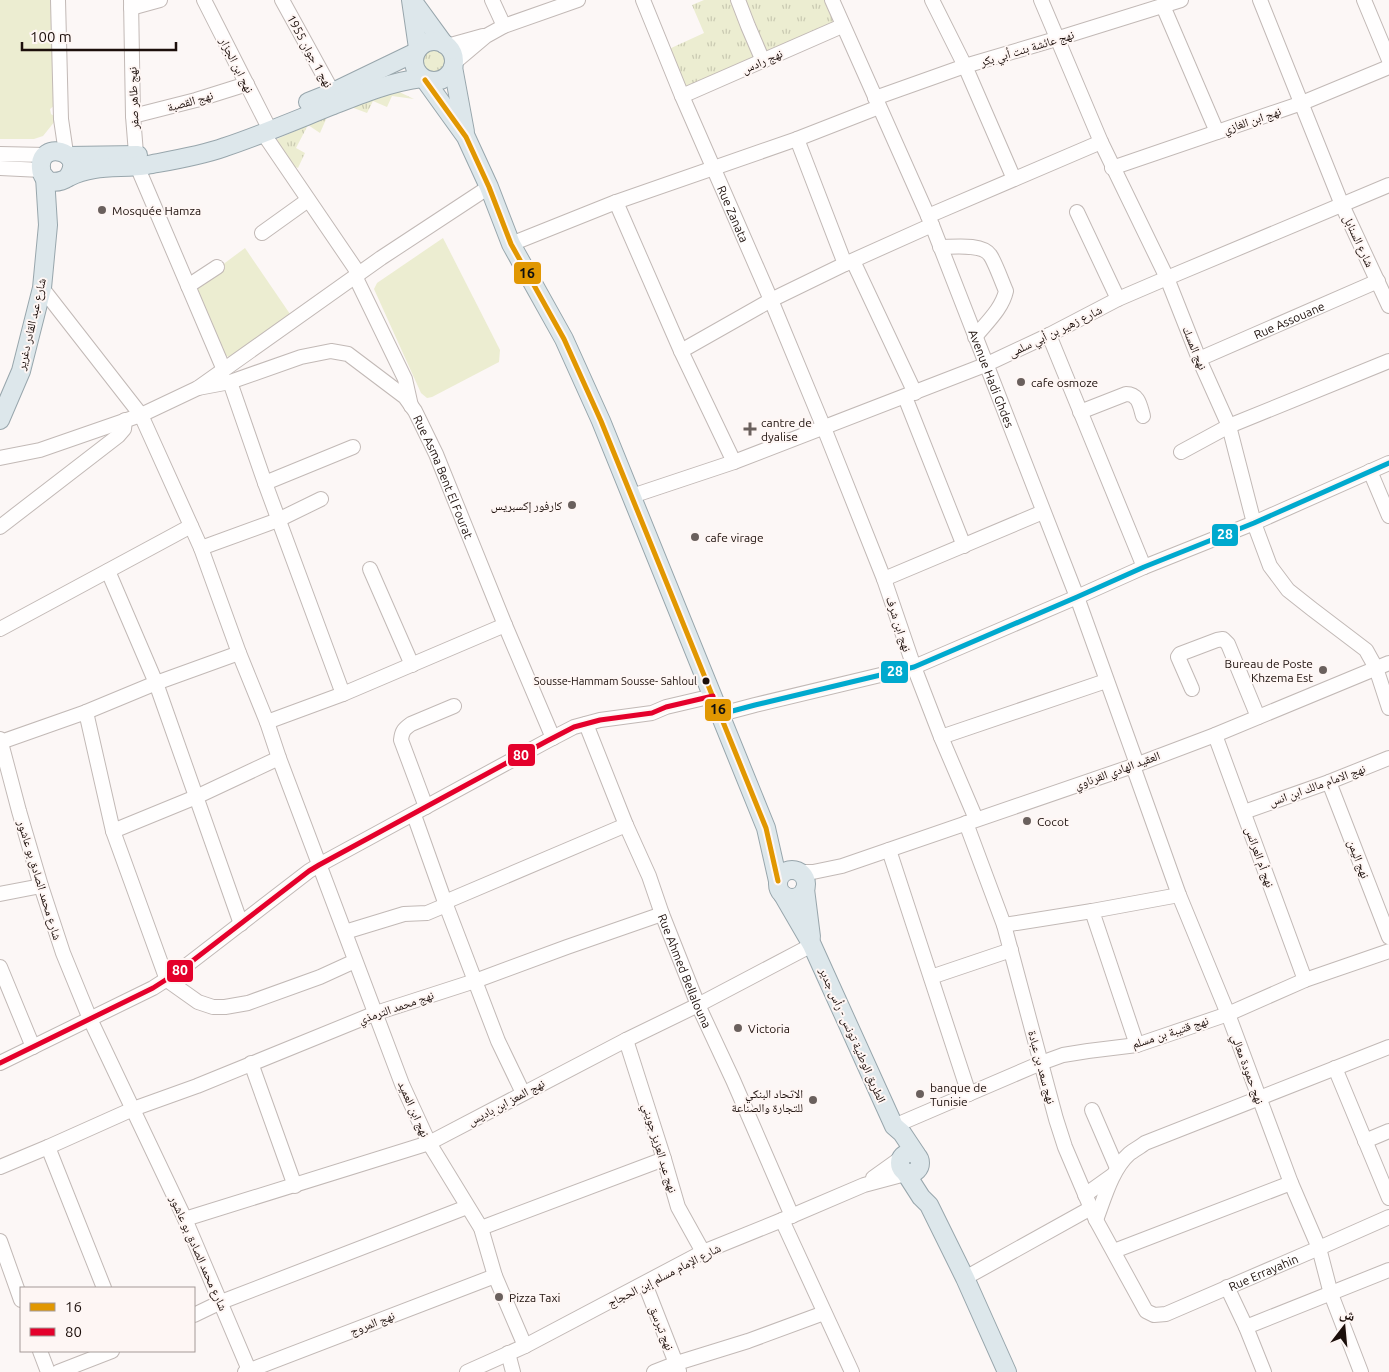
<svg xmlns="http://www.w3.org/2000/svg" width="1389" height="1372" font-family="Ubuntu,'Noto Naskh Arabic',sans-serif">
	<defs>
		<pattern id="grass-tufts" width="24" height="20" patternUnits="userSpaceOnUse" patternTransform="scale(1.25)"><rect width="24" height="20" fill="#ecedd1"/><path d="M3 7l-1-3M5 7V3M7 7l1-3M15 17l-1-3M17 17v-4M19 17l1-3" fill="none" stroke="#cacab2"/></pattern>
	</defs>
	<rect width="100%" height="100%" fill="#fcf7f6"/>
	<g fill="url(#grass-tufts)">
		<polygon points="704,0 826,0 838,26 687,91 669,49 704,33 692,5"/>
		<circle cx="434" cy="62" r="13"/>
		<polygon points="393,89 414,99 392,96 387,107 373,101 367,113 351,107"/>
		<polygon points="327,117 320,133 308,125 296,148 305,153 298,168 283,162 277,139"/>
	</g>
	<g fill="#ecedd1">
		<polygon points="0,0 53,0 55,105 50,109 51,114 55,117 55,121 43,136 34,139 0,139"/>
		<polygon points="443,238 500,350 499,362 432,397 427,398 421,393 374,289 377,283"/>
		<polygon points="245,248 290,314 229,357 222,354 194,286"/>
	</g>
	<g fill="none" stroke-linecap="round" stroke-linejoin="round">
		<defs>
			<g id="minor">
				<polyline points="58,0 61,119 66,153"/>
				<polyline points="131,0 133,116 137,166 224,370"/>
				<polyline points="204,0 270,130"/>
				<polyline points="282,0 337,100"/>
				<polyline points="492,0 504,26"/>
				<path id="s1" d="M643,0l39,96 89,204 53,128 60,151 30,88 27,70 35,82"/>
				<polyline points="738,0 748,26 763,61"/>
				<path id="s2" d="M832,0l100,225 145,372 60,167"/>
				<polyline points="932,0 965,66 1014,179"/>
				<polyline points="1041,0 1101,142 1167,278 1199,359 1229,426 1254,523 1270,566 1288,590 1312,609 1366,650 1376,668 1389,708"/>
				<polyline points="1260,0 1342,205 1389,306"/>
				<polyline points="1364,0 1389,60"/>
				<polyline points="1163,6 1217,132"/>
				<polyline points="131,8 160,0"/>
				<polyline points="447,46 483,36"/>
				<polyline points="454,63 486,36 504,26 578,0"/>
				<polyline points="682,96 842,26"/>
				<polyline points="875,98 965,66 1056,39 1181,0"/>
				<polyline points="133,116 196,100 247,84"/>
				<polyline points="263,133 359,274"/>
				<polyline points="797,139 845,264"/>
				<polyline points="0,154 46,155"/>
				<polyline points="0,168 41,170"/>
				<polyline points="1112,168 1302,103 1389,67"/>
				<polyline points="616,202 681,351 734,462"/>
				<polyline points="1077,212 1118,299"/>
				<polyline points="928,216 1101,142"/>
				<polyline points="262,233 308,200"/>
				<polyline points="511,244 616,202 797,139 879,107"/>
				<path d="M940,247c13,0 42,-4 50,8 5,7 12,27 16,36 -4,18 -20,32 -31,46"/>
				<polyline points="853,261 915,393"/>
				<polyline points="355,276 405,379 411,406"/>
				<polyline points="188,286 217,267"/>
				<polyline points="42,288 141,415 201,548 239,653 267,722 279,758 402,1084 429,1143 481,1228 495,1276 525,1346"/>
				<polyline points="1049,335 1144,567"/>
				<polyline points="681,351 771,300 845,264 932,225"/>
				<path id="s3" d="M1199,359l179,-78"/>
				<polyline points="230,382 265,483 343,694"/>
				<path id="s4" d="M198,388l32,-6 71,-25 30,-6 17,3 57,43 10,14 21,43 69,171 48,113"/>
				<polyline points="905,397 964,546"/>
				<path d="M1080,412l46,-18c13,0 14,12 17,22"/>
				<polyline points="1181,452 1229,426 1389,361"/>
				<polyline points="0,458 40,450 141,415 198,388 381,258 489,187"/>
				<polyline points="1370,471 1389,516"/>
				<polyline points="265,483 353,447"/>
				<polyline points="632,496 734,462 985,365 1049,335 1118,299 1167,278 1389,185"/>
				<polyline points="0,527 118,436 124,429 125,420"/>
				<polyline points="201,548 278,520 321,499"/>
				<polyline points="370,569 412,665"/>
				<polyline points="108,571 156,683 241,924"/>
				<polyline points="884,579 1043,512"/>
				<polyline points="0,629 191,526"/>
				<polyline points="1192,689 1178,657 1180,654 1217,640 1223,639 1228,644 1258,717"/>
				<polyline points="86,712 156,683 239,653"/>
				<polyline points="721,714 755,705 914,667 1077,597 1144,567 1254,523 1389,463"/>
				<polyline points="267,722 343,694 505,625"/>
				<path id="s5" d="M586,724l40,101 23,51 13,38 36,91 35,75 59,136"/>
				<polyline points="1215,735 1305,980"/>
				<polyline points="941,737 1106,681"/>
				<polyline points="0,739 19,811 41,886 63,953 90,1019 185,1219 249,1370"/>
				<polyline points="1,742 86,712 113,831 167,980 198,1002 213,1007 225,1007 248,1003 320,977 355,961"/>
				<polyline points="1133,766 1179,895 1228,1014 1291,1183 1319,1248 1331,1294 1361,1372"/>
				<polyline points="1329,782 1389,937"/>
				<path d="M426,807l-25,-67c1,-9 3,-11 10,-16l43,-18"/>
				<polyline points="1244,812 1329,782 1389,758"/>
				<polyline points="414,815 446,905 498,1041 523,1093"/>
				<path id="s6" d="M966,823l38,102 52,194 9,28 31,73 50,91 8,4 12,-1 153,-66 70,-31"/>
				<polyline points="113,831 196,797 279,758"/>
				<polyline points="889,850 969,1094"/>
				<polyline points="797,872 813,872 842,866 1133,766 1215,735 1389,663"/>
				<polyline points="0,894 41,886"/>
				<polyline points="445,902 626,825"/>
				<polyline points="1004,925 1092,911"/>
				<polyline points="345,932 404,914 427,913 446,905"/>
				<polyline points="0,967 33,1047"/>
				<polyline points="931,977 1011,950"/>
				<polyline points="626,1040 664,1159 678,1207 703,1252"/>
				<polyline points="1137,1045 1092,911 1179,895"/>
				<polyline points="0,1063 153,988 178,972 309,871 319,865 547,741 574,727 600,720 652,713 666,707 713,696"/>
				<polyline points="251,1063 295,1186"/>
				<polyline points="1335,1068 1389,1198"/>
				<polyline points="1092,1110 1117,1168"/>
				<polyline points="894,1126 1041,1063 1063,1055 1088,1051 1137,1045 1228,1014 1305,980 1389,951"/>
				<polyline points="1365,1141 1389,1131"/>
				<polyline points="48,1147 104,1288"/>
				<polyline points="0,1167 48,1147 133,1109 197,1086 376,1013 475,981 567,947 662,914"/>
				<polyline points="873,1178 901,1158"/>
				<polyline points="1085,1195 1113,1175"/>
				<polyline points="185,1219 429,1143 626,1040 698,1005 812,945"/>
				<polyline points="782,1220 852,1372"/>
				<path d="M1096,1220c8,-21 16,-51 33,-66 5,-4 11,-7 16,-11l244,-96"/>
				<polyline points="481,1228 664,1159"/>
				<polyline points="0,1241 21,1300"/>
				<polyline points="1114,1251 1291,1183"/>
				<polyline points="965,1278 1091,1208"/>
				<polyline points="645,1284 679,1371"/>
				<polyline points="1227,1287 1246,1327 1264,1372"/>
				<polyline points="194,1315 221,1302 467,1207"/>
				<polyline points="1246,1327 1389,1270"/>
				<polyline points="40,1351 48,1372"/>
				<polyline points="508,1353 513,1372"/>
				<polyline points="58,1372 112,1351"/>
				<polyline points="245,1372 495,1276"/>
				<polyline points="467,1372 525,1346 703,1252 782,1220 864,1185 909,1173"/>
				<polyline points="654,1372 677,1363 748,1341 824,1313"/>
			</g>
			<g id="major">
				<polyline points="411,0 418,48"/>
				<polyline points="412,0 444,44"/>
				<circle cx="434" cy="61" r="20"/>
				<polyline points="453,67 465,132"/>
				<polyline points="425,80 466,137 489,187 511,244 564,339 601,421 766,828 778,881"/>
				<polyline points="308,102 333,92 416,52"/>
				<polyline points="68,156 138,155"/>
				<path d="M67,178c21,-28 -29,-38 -26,-10 1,17 17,16 28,9 24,-13 52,-8 78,-12 27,-5 53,-9 78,-18 36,-12 71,-27 106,-41 30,-12 59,-24 91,-28"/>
				<polyline points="0,420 21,371 42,288 48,225 45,177"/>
				<circle cx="792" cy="884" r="14"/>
				<polyline points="805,889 811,937"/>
				<polyline points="783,895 812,945 894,1126 902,1133 916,1154"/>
				<circle cx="910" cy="1163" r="10"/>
				<polyline points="905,1172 921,1197 929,1205 965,1278 1007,1372"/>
			</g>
		</defs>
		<use href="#minor" stroke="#c2b9b6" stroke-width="16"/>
		<use href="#major" stroke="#98a6ac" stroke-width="20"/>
		<use href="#minor" stroke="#fffefe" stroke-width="14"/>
		<use href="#major" stroke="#dde7eb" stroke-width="18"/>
		<defs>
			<polyline id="bus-1" points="425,80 466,137 489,187 511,244 564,339 601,421 766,828 778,881"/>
			<polyline id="bus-2" points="0,1063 153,988 178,972 309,871 319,865 547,741 574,727 600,720 652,713 666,707 713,696"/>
			<polyline id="bus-3" points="721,714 755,705 914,667 1077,597 1144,567 1254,523 1389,463"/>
		</defs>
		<use href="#bus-1" stroke="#fef6f4" stroke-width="9"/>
		<use href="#bus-2" stroke="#fef6f4" stroke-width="9"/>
		<use href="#bus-3" stroke="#fef6f4" stroke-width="9"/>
		<use href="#bus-1" stroke="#e19701" stroke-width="5"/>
		<use href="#bus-2" stroke="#e4002b" stroke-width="5"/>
		<use href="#bus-3" stroke="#00a9ce" stroke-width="5"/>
	</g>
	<g fill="#6a605d" stroke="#fef6f4" stroke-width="2">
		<circle cx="102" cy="210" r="5"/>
		<circle cx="1021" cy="382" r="5"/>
		<path d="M747.5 421.5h5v5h5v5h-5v5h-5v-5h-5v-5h5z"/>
		<circle cx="572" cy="505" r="5"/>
		<circle cx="695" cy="537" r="5"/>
		<circle cx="1323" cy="670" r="5"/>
		<circle cx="1027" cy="821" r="5"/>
		<circle cx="738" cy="1028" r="5"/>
		<circle cx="920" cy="1094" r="5"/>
		<circle cx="813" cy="1100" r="5"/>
		<circle cx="499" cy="1297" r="5"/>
	</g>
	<circle fill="#1c0f0b" stroke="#fef6f4" stroke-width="2" cx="706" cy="681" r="4.5"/>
	<g text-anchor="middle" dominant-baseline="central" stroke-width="4" stroke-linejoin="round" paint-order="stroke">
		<g font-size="11" fill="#1c0f0b" stroke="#fef6f4" text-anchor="end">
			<text x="697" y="681">Sousse-Hammam Sousse- Sahloul</text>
		</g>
		<g font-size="12" fill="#1c0f0b" stroke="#fef6f4">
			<text transform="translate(1027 48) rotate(-17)">نهج عائشة بنت أبي بكر</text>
			<text transform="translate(310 51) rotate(61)">نهج 1 جوان 1955</text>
			<text transform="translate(762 61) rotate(-24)">نهج رادس</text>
			<text transform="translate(237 65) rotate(63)">نهج ابن الجزار</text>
			<text transform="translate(133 98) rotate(-92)">نهج طاهر صفر</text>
			<text transform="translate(190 101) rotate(-16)">نهج القصبة</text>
			<text transform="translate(1252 120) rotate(-19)">نهج ابن الغازي</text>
			<text stroke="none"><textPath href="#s1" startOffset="232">Rue Zanata</textPath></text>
			<text transform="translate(1359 241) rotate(65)">شارع السنابل</text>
			<text stroke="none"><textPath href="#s3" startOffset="98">Rue Assouane</textPath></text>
			<text transform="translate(31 324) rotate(-77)">شارع عبد القادر دغرير</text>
			<text transform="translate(1055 331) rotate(-26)">شارع زهير بن أبي سلمى</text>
			<text transform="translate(1195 348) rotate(68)">نهج المسك</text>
			<text stroke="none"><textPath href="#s2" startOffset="411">Avenue Hadi Ghdes</textPath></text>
			<text stroke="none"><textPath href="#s4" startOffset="316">Rue Asma Bent El Fourat</textPath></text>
			<text transform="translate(899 624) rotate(72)">نهج ابن شرف</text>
			<text transform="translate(1117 770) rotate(-20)">العقيد الهادي القرناوي</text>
			<text transform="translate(1317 785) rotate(-20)">نهج الامام مالك ابن انس</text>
			<text transform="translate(1260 857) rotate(70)">نهج أم العرائس</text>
			<text transform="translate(1359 859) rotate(69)">نهج اليمن</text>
			<text transform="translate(40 880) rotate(73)">شارع محمد الصادق بو عاشور</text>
			<text stroke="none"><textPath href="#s5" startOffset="266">Rue Ahmed Bellalouna</textPath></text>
			<text transform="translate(396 1007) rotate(-19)">نهج محمد الترمذي</text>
			<text transform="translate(1170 1032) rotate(-18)">نهج قتيبة بن مسلم</text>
			<text transform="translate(853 1035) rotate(66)">الطريق الوطنية تونس - رأس جدير</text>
			<text transform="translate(1042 1067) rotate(75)">نهج سعد بن عبادة</text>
			<text transform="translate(1248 1069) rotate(70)">نهج حمودة معالي</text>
			<text transform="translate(506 1102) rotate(-28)">نهج المعز ابن باديس</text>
			<text transform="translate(414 1109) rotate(66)">نهج ابن العميد</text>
			<text transform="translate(660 1148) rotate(73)">نهج عبد العزيز جويني</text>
			<text transform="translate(199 1253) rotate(66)">شارع محمد الصادق بو عاشور</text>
			<text stroke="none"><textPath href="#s6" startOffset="649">Rue Errayahin</textPath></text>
			<text transform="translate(664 1275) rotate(-27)">شارع اﻹمام مسلم إبن الحجاج</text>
			<text transform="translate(372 1323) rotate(-21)">نهج المروج</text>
			<text transform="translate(662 1328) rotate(68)">نهج تبرسق</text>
		</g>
		<g font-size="12" fill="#1c0f0b" stroke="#fef6f4" text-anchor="start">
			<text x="112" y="210">Mosquée Hamza</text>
			<text x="1031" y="382">cafe osmoze</text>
			<text x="761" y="422">cantre de<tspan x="761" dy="14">dyalise</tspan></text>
			<text x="562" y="505" text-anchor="end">كارفور إكسبريس</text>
			<text x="705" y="537">cafe virage</text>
			<text x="1313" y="663" text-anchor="end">Bureau de Poste<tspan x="1313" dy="14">Khzema Est</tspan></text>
			<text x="1037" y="821">Cocot</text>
			<text x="748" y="1028">Victoria</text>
			<text x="930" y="1087">banque de<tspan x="930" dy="14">Tunisie</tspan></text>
			<text x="803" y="1093" text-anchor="end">الاتحاد البنكي<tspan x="803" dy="14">للتجارة والصناعة</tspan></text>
			<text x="509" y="1297">Pizza Taxi</text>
		</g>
	</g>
	<g stroke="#fef6f4" stroke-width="2">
		<rect x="513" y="261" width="29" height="24" rx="5" fill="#e19701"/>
		<rect x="1211" y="523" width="28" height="24" rx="5" fill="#00a9ce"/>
		<rect x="880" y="660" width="29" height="24" rx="5" fill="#00a9ce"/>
		<rect x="704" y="698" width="28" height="24" rx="5" fill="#e19701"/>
		<rect x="507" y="743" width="29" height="24" rx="5" fill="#e4002b"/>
		<rect x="166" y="959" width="28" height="24" rx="5" fill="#e4002b"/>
	</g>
	<g font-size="14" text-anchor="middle" font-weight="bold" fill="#fff">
		<text x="1225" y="539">28</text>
		<text x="895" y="676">28</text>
		<text x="521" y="760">80</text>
		<text x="180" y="975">80</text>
	</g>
	<g font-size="14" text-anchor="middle" font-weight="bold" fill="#111">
		<text x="527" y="278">16</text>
		<text x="718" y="714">16</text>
	</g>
	<rect x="20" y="1287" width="175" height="65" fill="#fef6f4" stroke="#a49a97"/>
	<rect x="30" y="1303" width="25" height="8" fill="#e19701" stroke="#a49a97"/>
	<text x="65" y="1312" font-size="15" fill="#1c0f0b">16</text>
	<rect x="30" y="1328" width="25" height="8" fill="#e4002b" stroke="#a49a97"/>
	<text x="65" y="1337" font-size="15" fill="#1c0f0b">80</text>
	<g transform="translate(1344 1327) rotate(16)" stroke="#fef6f4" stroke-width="4" paint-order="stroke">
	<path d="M0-4L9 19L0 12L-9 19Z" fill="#1c0f0b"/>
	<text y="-8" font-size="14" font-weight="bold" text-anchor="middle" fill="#1c0f0b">ش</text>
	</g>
	<path d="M22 42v8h154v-8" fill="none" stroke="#1c0f0b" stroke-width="2.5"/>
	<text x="30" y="42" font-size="15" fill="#1c0f0b" stroke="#fef6f4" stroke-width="4" paint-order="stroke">100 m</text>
</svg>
